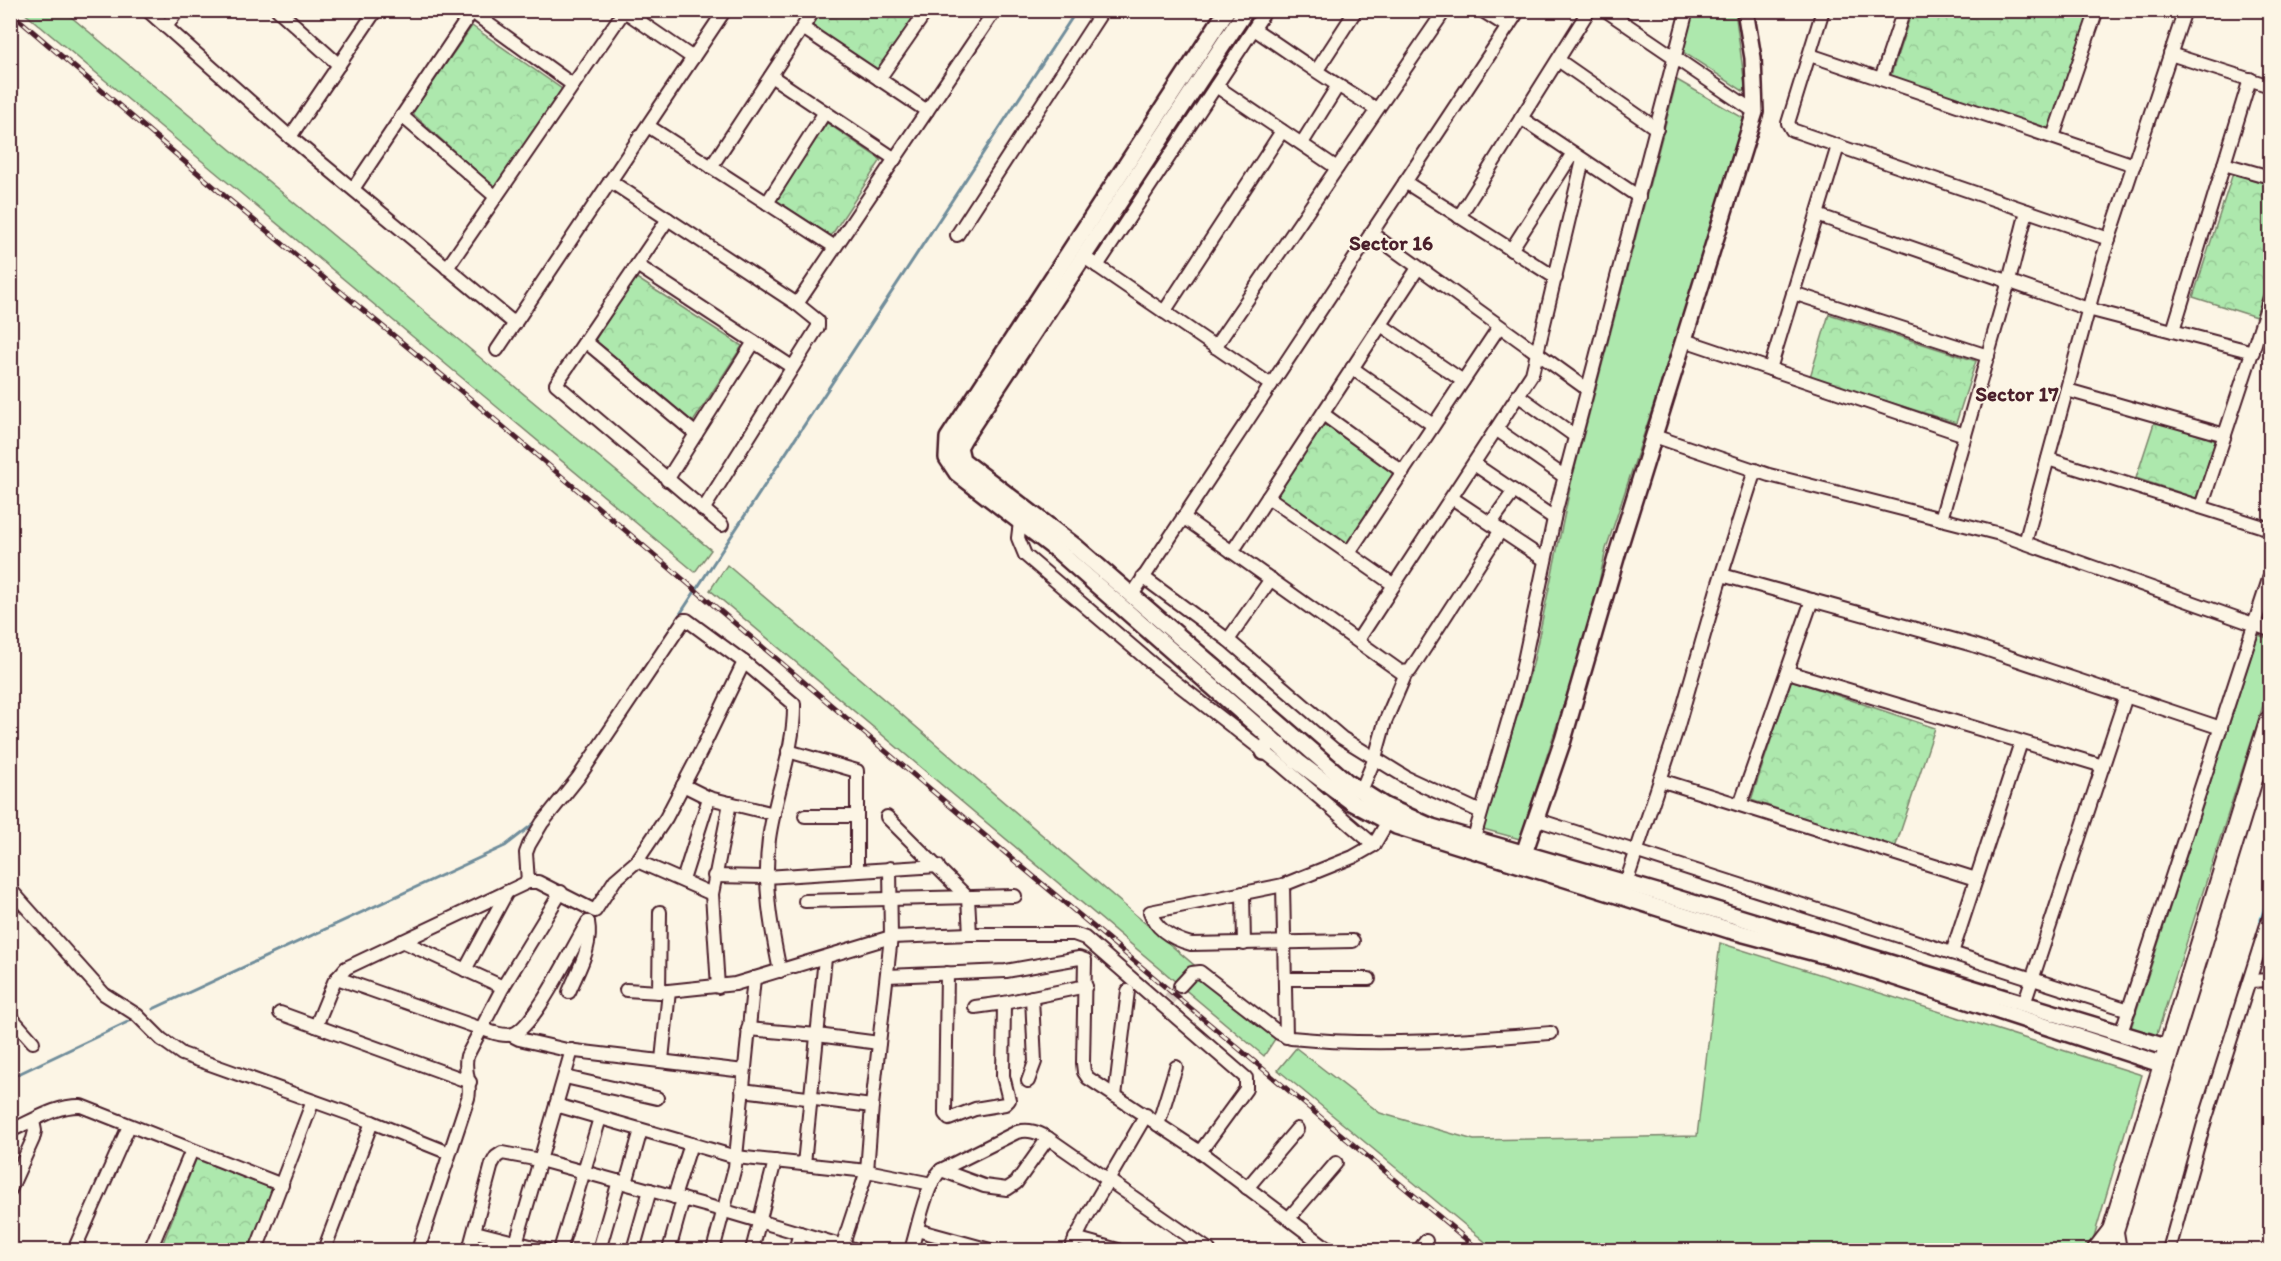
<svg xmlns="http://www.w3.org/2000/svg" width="2281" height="1261" font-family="Itim,sans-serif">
	<defs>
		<pattern id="forest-crowns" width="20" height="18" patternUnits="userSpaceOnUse" patternTransform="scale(1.5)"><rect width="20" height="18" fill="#ade8ad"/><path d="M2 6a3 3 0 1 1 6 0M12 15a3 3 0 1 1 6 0" fill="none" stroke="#96c795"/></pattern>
	</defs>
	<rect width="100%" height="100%" fill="#fcf5e5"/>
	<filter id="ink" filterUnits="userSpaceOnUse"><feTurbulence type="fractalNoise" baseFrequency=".0167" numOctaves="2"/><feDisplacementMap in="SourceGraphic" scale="12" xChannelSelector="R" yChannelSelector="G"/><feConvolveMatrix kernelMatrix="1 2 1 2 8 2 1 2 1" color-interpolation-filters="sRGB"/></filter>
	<g filter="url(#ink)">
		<g fill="#ade8ad" stroke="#7c846c" stroke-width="1.5">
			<polygon points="22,11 64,11 711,550 695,572"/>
			<polygon points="1693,11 1735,11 1746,93 1683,52"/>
			<polygon points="1677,80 1745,119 1679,328 1606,549 1591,620 1520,839 1483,829 1533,664 1572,479"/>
			<polygon points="727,565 1277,1036 1264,1056 710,590"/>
			<polygon points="2258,635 2270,639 2270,684 2156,1037 2131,1028"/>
			<polygon points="1720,943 2142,1075 2090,1250 1495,1250 1278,1070 1296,1048 1380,1113 1474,1140 1697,1136"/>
		</g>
		<g fill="url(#forest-crowns)" stroke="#7c846c" stroke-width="1.5">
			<polygon points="822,11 918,11 879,71 812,26"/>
			<polygon points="1912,11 2090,11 2051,131 1890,78"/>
			<polygon points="472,26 562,89 495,188 412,113"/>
			<polygon points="827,123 881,160 831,236 776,200"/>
			<polygon points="2233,173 2270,185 2270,272 2256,317 2193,297"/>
			<polygon points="635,277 742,346 693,422 595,340"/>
			<polygon points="1829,314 1976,361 1956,423 1810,377"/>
			<polygon points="2155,420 2216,441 2196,498 2136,478"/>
			<polygon points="1323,424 1395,471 1347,545 1275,497"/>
			<polygon points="1791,680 1935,728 1895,848 1751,800"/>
			<polygon points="197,1157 274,1188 249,1250 160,1250"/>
		</g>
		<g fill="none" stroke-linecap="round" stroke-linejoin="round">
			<g stroke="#6f8d9b" stroke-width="3">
				<polyline points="663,640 1077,10"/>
				<polyline points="153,1009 505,846 536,822"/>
				<polyline points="10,1078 136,1018"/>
			</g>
			<polyline stroke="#88d7e6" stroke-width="10" points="2264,921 2270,901"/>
			<polyline stroke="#d8cac0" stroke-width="12" stroke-dasharray="12 6" stroke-linecap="butt" points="1169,999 1180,986"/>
			<defs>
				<g id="minor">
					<polyline points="147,10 290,137 515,324"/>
					<polyline points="278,10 339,65"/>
					<polyline points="623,10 693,58"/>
					<polyline points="1481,10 1508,27"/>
					<polyline points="1605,10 1755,112"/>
					<polyline points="1823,10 1788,123 1792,130 2109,239"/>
					<polyline points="472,12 573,85"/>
					<polyline points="166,27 178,10"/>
					<polyline points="803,28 927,111"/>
					<path d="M1254,29c41,27 80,56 123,80"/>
					<polyline points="2170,54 2270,86"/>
					<polyline points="1810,55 2134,165"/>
					<polyline points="1558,60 1657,129"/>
					<polyline points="1317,70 1356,10"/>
					<polyline points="771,76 895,159"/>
					<polyline points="879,79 927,10"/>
					<polyline points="1881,79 1904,10"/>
					<polyline points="1216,86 1337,168"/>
					<polyline points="402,116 496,197"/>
					<polyline points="1521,118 1639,197"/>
					<polyline points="648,126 835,247"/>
					<polyline points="290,137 376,10"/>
					<polyline points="2053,137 2097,10"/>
					<polyline points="1302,143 1337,87"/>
					<polyline points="2224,164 2270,177"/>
					<polyline points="711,167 814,10"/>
					<polyline points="610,181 797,304 818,321 818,327 703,510"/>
					<polyline points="1405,182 1556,278"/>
					<polyline points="353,189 473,10"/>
					<polyline points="767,203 825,112"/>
					<polyline points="1817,215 2088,309 2253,352"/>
					<polyline points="1459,217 1589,10"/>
					<polyline points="668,219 556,384 722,525"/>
					<polyline points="1371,233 1587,389"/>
					<polyline points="957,235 1103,10"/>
					<polyline points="1511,250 1573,153"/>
					<polyline points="1084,257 1271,385"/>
					<polyline points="637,265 792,367"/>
					<polyline points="1097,266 1266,10"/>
					<polyline points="447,268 624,11"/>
					<polyline points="1793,293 1988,356"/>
					<polyline points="797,304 995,10"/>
					<polyline points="1164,312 1282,131"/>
					<polyline points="1381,325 1463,381"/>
					<polyline points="2173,331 2250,79"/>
					<polyline points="1684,340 1965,435"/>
					<polyline points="585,341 696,434"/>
					<polyline points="1215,347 1445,10"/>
					<polyline points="497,350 725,10"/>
					<polyline points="1352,368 1433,425"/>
					<polyline points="1770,369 1838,146"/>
					<polyline points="2067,390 2225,435"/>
					<polyline points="1519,396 1575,436"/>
					<polyline points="1323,414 1403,472"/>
					<polyline points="1497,430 1565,477"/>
					<polyline points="1654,436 1769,475 2000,534 2270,630"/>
					<polyline points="2048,459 2270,529"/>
					<polyline points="1474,464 1554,518"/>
					<polyline points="667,480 754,342"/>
					<polyline points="1268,497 1394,585"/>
					<polyline points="1452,498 1545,560"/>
					<polyline points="2201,507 2270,298"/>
					<polyline points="1183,517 1401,672 1410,671 1501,530"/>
					<polyline points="1941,519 2009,281 2027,211"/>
					<polyline points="1020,522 1018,538 1025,555 1156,667 1280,764 1374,845"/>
					<polyline points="1491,523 1514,491"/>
					<polyline points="2025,543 2101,263 2185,10"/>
					<polyline points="1232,552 1418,268"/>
					<polyline points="1348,554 1499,327"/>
					<polyline points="1722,575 1973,645 2221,728"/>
					<polyline points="1143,577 1228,640 1342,738 1407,778 1481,812"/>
					<polyline points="1132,595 1519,10"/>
					<polyline points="1228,640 1271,579"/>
					<polyline points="1358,640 1532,374 1583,160"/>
					<polyline points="1788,672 2103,766"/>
					<polyline points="788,751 857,771 857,870"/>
					<polyline points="1660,780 1976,879"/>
					<polyline points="683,785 709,798 774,814"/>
					<polyline points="1361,791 1375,758 1385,722 1406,673"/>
					<polyline points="1740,805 1812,600"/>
					<polyline points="805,816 857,816"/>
					<polyline points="887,817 968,898 970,934"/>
					<polyline points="1535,819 2129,1010"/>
					<polyline points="1471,848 1520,680 1555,514 1687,10"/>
					<polyline points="637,861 712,894"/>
					<polyline points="714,876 766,877 938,866"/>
					<polyline points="683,880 709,798"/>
					<path d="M528,882l-2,-29 3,-8 13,-22 36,-45 106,-158h3l57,42 50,42c1,45 -19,90 -25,135 -6,46 2,88 11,132"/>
					<polyline points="1626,883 1677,729 1718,586 1755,470"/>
					<polyline points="1283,885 1286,1037"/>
					<polyline points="10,889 104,994 137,1015 161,1039 182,1054 372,1122 449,1153"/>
					<polyline points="1243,893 1244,944"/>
					<polyline points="805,901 1015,896"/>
					<polyline points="402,941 503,987"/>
					<path d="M1353,941l-162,3c-18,-5 -35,-14 -41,-32l133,-27 70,-28 21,-12 18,-31"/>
					<polyline points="1952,953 2021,742"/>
					<polyline points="465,970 507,892"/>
					<polyline points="947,973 945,1114 949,1119 975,1109 1005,1104 1009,1100 1003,1076 1004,1003 975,1007"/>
					<polyline points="887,976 1006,971 1079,958 1085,960 1083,1063 1084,1072 1088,1078 1200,1152 1330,1250"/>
					<path d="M337,978l145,51c10,3 21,8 31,5 22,-7 60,-89 75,-112"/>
					<polyline points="1285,979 1369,979"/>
					<polyline points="2250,981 2270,980"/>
					<path d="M1180,986l12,-13 8,-1 79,61 12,5c87,9 173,2 260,-5"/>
					<polyline points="718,987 712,894 730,803"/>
					<polyline points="626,990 659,992 735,984 891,937 970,934 1074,934 1085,938 1246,1078 1246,1089 1200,1152"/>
					<path d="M569,992c9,-22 24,-45 19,-70"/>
					<polyline points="659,992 660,912"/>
					<polyline points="1004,1003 1086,986"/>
					<polyline points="2024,1004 2126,696"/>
					<polyline points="280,1013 470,1082"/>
					<polyline points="10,1016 33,1042"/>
					<polyline points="316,1026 334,982 346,968 528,882 538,882 595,911 615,880 637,861 666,818 701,751 744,662"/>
					<polyline points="748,1029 817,1035 879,1043"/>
					<polyline points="2121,1033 2270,576"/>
					<polyline points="511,1035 519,1039 567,1050 744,1071"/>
					<polyline points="662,1060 669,991"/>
					<polyline points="565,1077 657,1098"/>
					<polyline points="1028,1081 1035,1062 1032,997"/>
					<polyline points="742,1090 872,1106"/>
					<polyline points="1115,1096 1128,991"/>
					<polyline points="556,1105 736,1157 867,1171 932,1184"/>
					<polyline points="1158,1125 1176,1067"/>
					<path d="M10,1131c23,-10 46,-26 71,-25l201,79"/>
					<polyline points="804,1164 825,958"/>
					<polyline points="941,1170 984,1186 1007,1189 1016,1183 1048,1138"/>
					<polyline points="626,1183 641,1130"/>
					<polyline points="1247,1188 1297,1129"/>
					<polyline points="10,1190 33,1139 35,1131 33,1121"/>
					<polyline points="674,1197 691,1144"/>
					<polyline points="1289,1218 1336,1163"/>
					<polyline points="2116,1226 2120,1250"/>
					<polyline points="917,1230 990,1250"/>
					<polyline points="475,1232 546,1250"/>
					<polyline points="1075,1238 1118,1250"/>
					<polyline points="74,1250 129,1126"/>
					<polyline points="150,1250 192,1150"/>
					<polyline points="256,1250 313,1101"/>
					<polyline points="324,1250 372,1122"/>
					<path d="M418,1250l50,-152c4,-15 -5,-27 -1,-42l36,-69 58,-95"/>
					<polyline points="469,1250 492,1164 496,1157 502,1153 540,1160 708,1206 857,1250"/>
					<polyline points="514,1250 572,1050"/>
					<polyline points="560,1250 600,1118"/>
					<polyline points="599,1250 619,1181"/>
					<polyline points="633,1250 650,1190"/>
					<polyline points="669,1250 683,1199"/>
					<polyline points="713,1250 735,1167 754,978"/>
					<polyline points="752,1250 775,1161"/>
					<polyline points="795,1250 800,1233"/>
					<polyline points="841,1250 867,1171 872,1106 891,937 890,868"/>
					<path d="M911,1250c7,-22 14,-64 30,-80l76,-38c12,-3 20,0 31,6l161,112"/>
					<polyline points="1070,1250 1086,1218 1146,1115"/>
					<polyline points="1419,1250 1426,1241"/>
					<polyline points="2093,1250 2110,1228"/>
					<polyline points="2169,1250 2203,1127 2270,915"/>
				</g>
				<g id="tertiary">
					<polyline points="1227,10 948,438 947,458 957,473 1059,552 1298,762 1353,803 1396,826 1729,930 1842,960 2164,1065"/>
					<polyline points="1246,10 964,438 959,447 962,460 1076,547 1347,782 1385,806 1432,827 1657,892 2169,1048"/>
					<polyline points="1264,752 1271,738"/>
					<polyline points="1521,862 1563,740 1618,551 1755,112 1753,58 1745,10"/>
				</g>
				<polyline id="primary" points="2107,1250 2270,721"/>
			</defs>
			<use href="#minor" stroke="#4a1f2b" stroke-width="16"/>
			<use href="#tertiary" stroke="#4a1f2b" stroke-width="20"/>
			<use href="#primary" stroke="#4a1f2b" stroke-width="24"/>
			<use href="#minor" stroke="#fcf5e5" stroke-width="12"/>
			<use href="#tertiary" stroke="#fcf5e5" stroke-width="15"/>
			<use href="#primary" stroke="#fcf5e5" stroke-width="20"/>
			<defs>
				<polyline id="rail" points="10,12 227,198 461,391 1015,861 1479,1250"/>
			</defs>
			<use href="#rail" stroke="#4a1f2b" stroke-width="5"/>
			<use href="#rail" stroke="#fcf5e5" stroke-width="3" stroke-dasharray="9" stroke-linecap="butt"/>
		</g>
	</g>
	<g text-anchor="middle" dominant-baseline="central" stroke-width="4.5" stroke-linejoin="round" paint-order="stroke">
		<g font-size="21" font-weight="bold" fill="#4a1f2b" stroke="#fcf5e5">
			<text x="1391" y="242">Sector 16</text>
			<text x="2017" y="393">Sector 17</text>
		</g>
	</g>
	<rect width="2281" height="1261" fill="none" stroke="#fcf5e5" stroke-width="36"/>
	<rect x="18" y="18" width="2245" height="1225" fill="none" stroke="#4a1f2b" stroke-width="2" filter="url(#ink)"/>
</svg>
